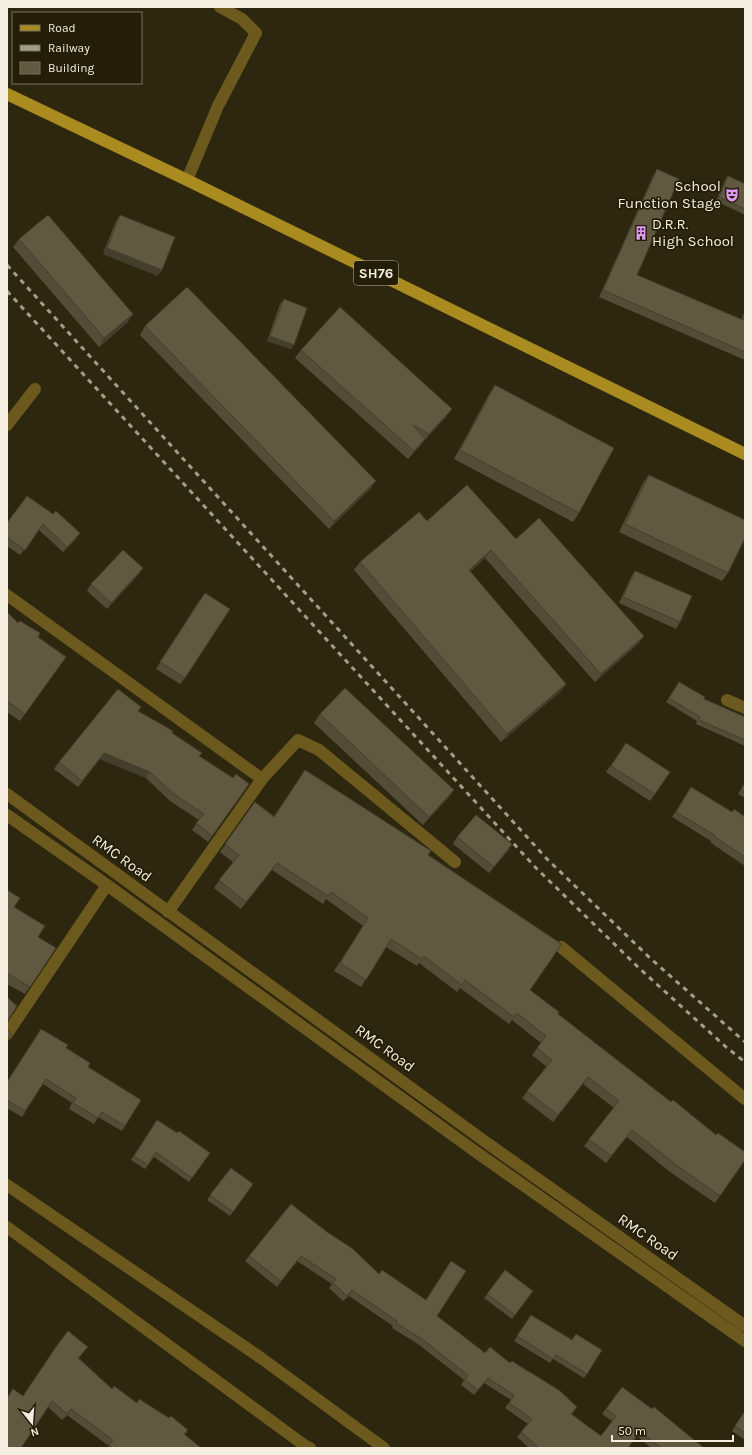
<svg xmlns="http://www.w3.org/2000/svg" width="752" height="1455" font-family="Karla,sans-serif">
	<rect width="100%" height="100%" fill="#2e2710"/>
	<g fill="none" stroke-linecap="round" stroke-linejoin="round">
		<g stroke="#6c591d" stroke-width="12">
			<polyline points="187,180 218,106 256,33 242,19 220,7"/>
			<polyline points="7,425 35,389"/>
			<polyline points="7,595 262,779"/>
			<polyline points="727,700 745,708"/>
			<polyline points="168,912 262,779 298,740 319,750 455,862"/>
			<polyline points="561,947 745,1099"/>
			<polyline points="7,1034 107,885"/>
			<polyline points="7,1185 261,1358 384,1448"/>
			<polyline points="7,1227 304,1445 310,1448"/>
		</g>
		<g stroke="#6c591d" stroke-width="12">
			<polyline points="7,794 487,1143 745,1326"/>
			<polyline points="7,815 107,885 476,1152 745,1341"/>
		</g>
		<polyline stroke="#aa8b1f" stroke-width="12" points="7,94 187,180 745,454"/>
		<g stroke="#a39d8b" stroke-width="3" stroke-dasharray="5 5" stroke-linecap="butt">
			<polyline points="7,265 547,859 650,958 745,1042"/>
			<polyline points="7,291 536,868 639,968 726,1047 745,1062"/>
		</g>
	</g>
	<g fill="#534c37">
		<polygon points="657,169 637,275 741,320 745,311 745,360 599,297 653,176"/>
		<polygon points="728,176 745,184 745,215 716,201 725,180"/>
		<polygon points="120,215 158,276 103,254 116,221"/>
		<polygon points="19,239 128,322 99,347 13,247"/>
		<polygon points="284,299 291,349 267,341 280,304"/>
		<polygon points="145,326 370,489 329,529 140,335"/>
		<polygon points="301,350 446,417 423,442 419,447 408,459 295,358"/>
		<polygon points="495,385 579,513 573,522 454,459 489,394"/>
		<polygon points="649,475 728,573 722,581 619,532 643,483"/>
		<polygon points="27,496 80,533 76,539 63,552 39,530 20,555 7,546 7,523"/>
		<polygon points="427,521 516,539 644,636 638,644 595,682 485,558 470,572 566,684 560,692 501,742 354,570 360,562"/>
		<polygon points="143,568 139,574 107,609 87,591 91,584"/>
		<polygon points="635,571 680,622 676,629 619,603 631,577"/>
		<polygon points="200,599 185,678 180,684 156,669"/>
		<polygon points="7,612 18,623 66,657 20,721 7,712"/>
		<polygon points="679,682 704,699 745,717 745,746 696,724 697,721 666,702"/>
		<polygon points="138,711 172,733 199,756 233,778 249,784 208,842 192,830 199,820 170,801 146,778 100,759 78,787 54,769 59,762"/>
		<polygon points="320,714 454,790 448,798 423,825 314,723"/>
		<polygon points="626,743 670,772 650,801 606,772"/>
		<polygon points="305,770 428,855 530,990 558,1014 745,1160 715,1203 670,1172 627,1137 606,1163 584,1146 614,1108 583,1084 553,1122 522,1098 547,1067 532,1055 541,1043 512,1020 509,1024 460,988 457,992 419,963 417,966 386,947 361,987 334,971 363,926 326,899 323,904 272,870 241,909 214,888 233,862 220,852 255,802 274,816"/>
		<polygon points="745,782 745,798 738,794"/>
		<polygon points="691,787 732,812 745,817 745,866 711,843 711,841 672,817"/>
		<polygon points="457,837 512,844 508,851 489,873 453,844"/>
		<polygon points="7,890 14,907 38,937 56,948 25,994 7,984"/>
		<polygon points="66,1048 88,1067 125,1126 122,1131 98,1117 94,1124 69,1109 72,1103 43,1084 22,1117 7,1108 7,1082"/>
		<polygon points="157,1120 210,1153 189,1182 154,1157 145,1169 131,1160"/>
		<polygon points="231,1168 253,1184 230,1216 207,1200"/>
		<polygon points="291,1204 379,1274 437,1316 485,1353 510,1363 577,1407 572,1414 601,1436 612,1421 602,1414 622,1387 704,1448 651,1448 637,1436 628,1448 529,1448 517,1437 528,1424 505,1408 511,1400 484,1383 474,1395 461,1385 464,1380 418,1344 392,1328 393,1326 349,1296 343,1301 329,1288 332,1284 297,1261 277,1287 245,1261"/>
		<polygon points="487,1294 530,1295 512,1319 484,1298"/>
		<polygon points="531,1315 572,1340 576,1334 587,1374 584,1378 553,1359 550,1363 514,1341"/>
		<polygon points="83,1353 79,1358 112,1389 137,1403 188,1430 185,1435 201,1448 107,1448 109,1446 67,1415 62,1420 48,1407 22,1396"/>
		<polygon points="745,1411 745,1440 732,1431"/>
	</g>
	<g fill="#443e2d">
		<polygon points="107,248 162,270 158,276 103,254"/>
		<polygon points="133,314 128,322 99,347 104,338"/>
		<polygon points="270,336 294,345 291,349 267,341"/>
		<polygon points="452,409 446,417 423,442 429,434"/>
		<polygon points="425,439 419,447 408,459 414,451"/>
		<polygon points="376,481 370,489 329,529 334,521"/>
		<polygon points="80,533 76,539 63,552 67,547"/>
		<polygon points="491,550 485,558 463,578 469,570"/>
		<polygon points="143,568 139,574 107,609 111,603"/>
		<polygon points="644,636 638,644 595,682 601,674"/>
		<polygon points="566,684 560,692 501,742 507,734"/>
		<polygon points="104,753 150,772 146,778 100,759 78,787"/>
		<polygon points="454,790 448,798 423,825 429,817"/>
		<polygon points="512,844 508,851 489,873 494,867"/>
		<polygon points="277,863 272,870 241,909 246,902"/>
		<polygon points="588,1077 583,1084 553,1122 558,1115"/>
		<polygon points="632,1130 627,1137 606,1163 611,1156"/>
		<polygon points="352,1290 349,1296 343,1301 347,1296"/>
	</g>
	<g fill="#615840" stroke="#443e2d">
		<polygon points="657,169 679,179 637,275 743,320 745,315 745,352 603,290"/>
		<polygon points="728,176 745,184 745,209 719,197"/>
		<polygon points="48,215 133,314 104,338 19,239"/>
		<polygon points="120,215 175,237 162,270 107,248"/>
		<polygon points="187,287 376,481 334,521 145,326"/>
		<polygon points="284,299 307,308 294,345 270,336"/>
		<polygon points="340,307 452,409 429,434 413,425 425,439 414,451 301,350"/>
		<polygon points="495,385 614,448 579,513 460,450"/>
		<polygon points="649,475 745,520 745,538 728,573 625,524"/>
		<polygon points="467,485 516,539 539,518 644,636 601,674 491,550 469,570 566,684 507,734 360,562 419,512 427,521"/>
		<polygon points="27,496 53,514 56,511 80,533 67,547 43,524 25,550 7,537 7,523"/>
		<polygon points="123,550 143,568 111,603 91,584"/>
		<polygon points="635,571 692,596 680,622 623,597"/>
		<polygon points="205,593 230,609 185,678 160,662"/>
		<polygon points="7,612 18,623 20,621 40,633 38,637 66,657 25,714 7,701"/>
		<polygon points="679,682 705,697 704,699 745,717 745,740 699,720 700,717 669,698"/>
		<polygon points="345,688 454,790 429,817 320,714"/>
		<polygon points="118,689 141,707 138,711 173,731 172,733 202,753 199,756 233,778 236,774 249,784 212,836 196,823 204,814 174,794 150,772 104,753 82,781 59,762"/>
		<polygon points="626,743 670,772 655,794 611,766"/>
		<polygon points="305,770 431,851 428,855 560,943 561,945 530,990 559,1012 558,1014 671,1102 673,1100 716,1135 718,1133 745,1152 745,1160 720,1196 675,1164 632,1130 611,1156 589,1139 619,1101 588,1077 558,1115 527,1091 552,1060 537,1048 546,1036 517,1013 514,1017 465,980 462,985 424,956 422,959 391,939 366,980 340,963 368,918 331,892 328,896 277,863 246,902 219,880 239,855 225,844 255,802 274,817"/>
		<polygon points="745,783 745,792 741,790"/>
		<polygon points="691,787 732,812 734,809 745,817 745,857 715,837 716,836 676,812"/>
		<polygon points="476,815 512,844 494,867 457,837"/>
		<polygon points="7,890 20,898 14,907 45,926 38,937 56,948 30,987 7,973"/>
		<polygon points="7,997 17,1006 7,1022"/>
		<polygon points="41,1029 68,1045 66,1048 90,1063 88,1067 141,1100 125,1126 102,1112 98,1118 73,1103 76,1098 46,1079 25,1111 7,1100 7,1082"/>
		<polygon points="7,1030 12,1034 7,1040"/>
		<polygon points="157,1120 177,1133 179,1131 210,1153 192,1178 156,1152 148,1165 134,1156"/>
		<polygon points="231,1168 253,1184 233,1212 210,1195"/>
		<polygon points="291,1204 327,1232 353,1249 379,1274 382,1270 426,1300 451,1261 466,1271 437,1316 485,1353 490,1347 510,1363 512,1361 529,1372 530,1372 560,1391 577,1407 571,1414 601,1436 616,1416 606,1409 622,1387 652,1409 654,1407 704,1448 661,1448 640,1431 628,1448 539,1448 521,1432 532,1419 509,1403 514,1395 488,1378 478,1390 465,1380 468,1375 422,1339 396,1323 397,1321 352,1290 347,1296 333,1283 336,1279 301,1256 281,1281 249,1256"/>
		<polygon points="505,1270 533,1291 515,1315 487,1294"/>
		<polygon points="531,1315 572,1340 576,1334 602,1350 587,1374 556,1355 553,1359 517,1336"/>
		<polygon points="68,1331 88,1347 78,1358 112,1389 114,1386 137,1403 139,1399 169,1418 171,1416 188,1430 184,1434 201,1448 113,1448 109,1445 113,1440 71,1409 67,1414 52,1401 21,1448 7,1448 7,1398 13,1389 23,1396 58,1344"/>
		<polygon points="745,1411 745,1433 735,1426"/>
	</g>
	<defs>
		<symbol id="theatre-bare" viewBox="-9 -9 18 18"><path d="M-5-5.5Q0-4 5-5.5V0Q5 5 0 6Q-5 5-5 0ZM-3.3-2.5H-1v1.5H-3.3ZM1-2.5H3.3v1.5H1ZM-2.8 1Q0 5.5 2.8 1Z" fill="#de98f2" stroke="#241d07" stroke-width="2.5" paint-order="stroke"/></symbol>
		<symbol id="building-bare" viewBox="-9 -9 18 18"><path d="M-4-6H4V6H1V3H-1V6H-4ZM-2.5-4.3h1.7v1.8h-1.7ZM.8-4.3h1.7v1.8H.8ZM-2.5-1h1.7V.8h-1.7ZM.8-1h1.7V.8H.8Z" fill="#de98f2" stroke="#241d07" stroke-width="2.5" paint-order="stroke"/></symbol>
	</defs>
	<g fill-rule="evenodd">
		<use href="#theatre-bare" x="722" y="185" width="20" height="20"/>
		<use href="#building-bare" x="631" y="223" width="20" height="20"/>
	</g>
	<g text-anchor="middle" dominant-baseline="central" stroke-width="3.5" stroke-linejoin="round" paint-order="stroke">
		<rect fill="#241d07" stroke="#b5af9f" stroke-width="1" x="354" y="261" width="44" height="24" rx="3"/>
		<g font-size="14" font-weight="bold" fill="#f3eee0">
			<text x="376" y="273">SH76</text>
		</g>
		<g font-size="15" fill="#f3eee0" stroke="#241d07" text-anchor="end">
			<text x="721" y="186">School<tspan x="721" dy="17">Function Stage</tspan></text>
			<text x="652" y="224" text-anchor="start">D.R.R.<tspan x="652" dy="17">High School</tspan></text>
		</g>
		<g font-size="15" fill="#f3eee0" stroke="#241d07">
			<text transform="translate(122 858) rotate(36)">RMC Road</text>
			<text transform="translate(385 1048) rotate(36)">RMC Road</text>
			<text transform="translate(648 1237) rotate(35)">RMC Road</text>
		</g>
	</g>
	<rect width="752" height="1455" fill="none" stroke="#f3eee0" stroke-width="16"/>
	<rect x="12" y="12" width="130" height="72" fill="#241d07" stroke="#77715e"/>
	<rect x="20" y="25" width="20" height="6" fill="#aa8b1f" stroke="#77715e"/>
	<text x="48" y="32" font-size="12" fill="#f3eee0">Road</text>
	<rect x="20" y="45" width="20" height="6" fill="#a39d8b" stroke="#77715e"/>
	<text x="48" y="52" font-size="12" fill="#f3eee0">Railway</text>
	<rect x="20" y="62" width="20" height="12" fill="#615840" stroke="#77715e"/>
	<text x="48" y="72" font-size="12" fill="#f3eee0">Building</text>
	<g transform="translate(32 1423) rotate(163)" stroke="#241d07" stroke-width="3" paint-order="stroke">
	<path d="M0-3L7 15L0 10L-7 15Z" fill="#f3eee0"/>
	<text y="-6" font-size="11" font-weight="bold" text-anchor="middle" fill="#f3eee0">N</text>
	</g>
	<path d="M612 1435v6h121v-6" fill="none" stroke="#f3eee0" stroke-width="2"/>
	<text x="618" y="1435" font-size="12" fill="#f3eee0" stroke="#241d07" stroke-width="3" paint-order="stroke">50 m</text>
</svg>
